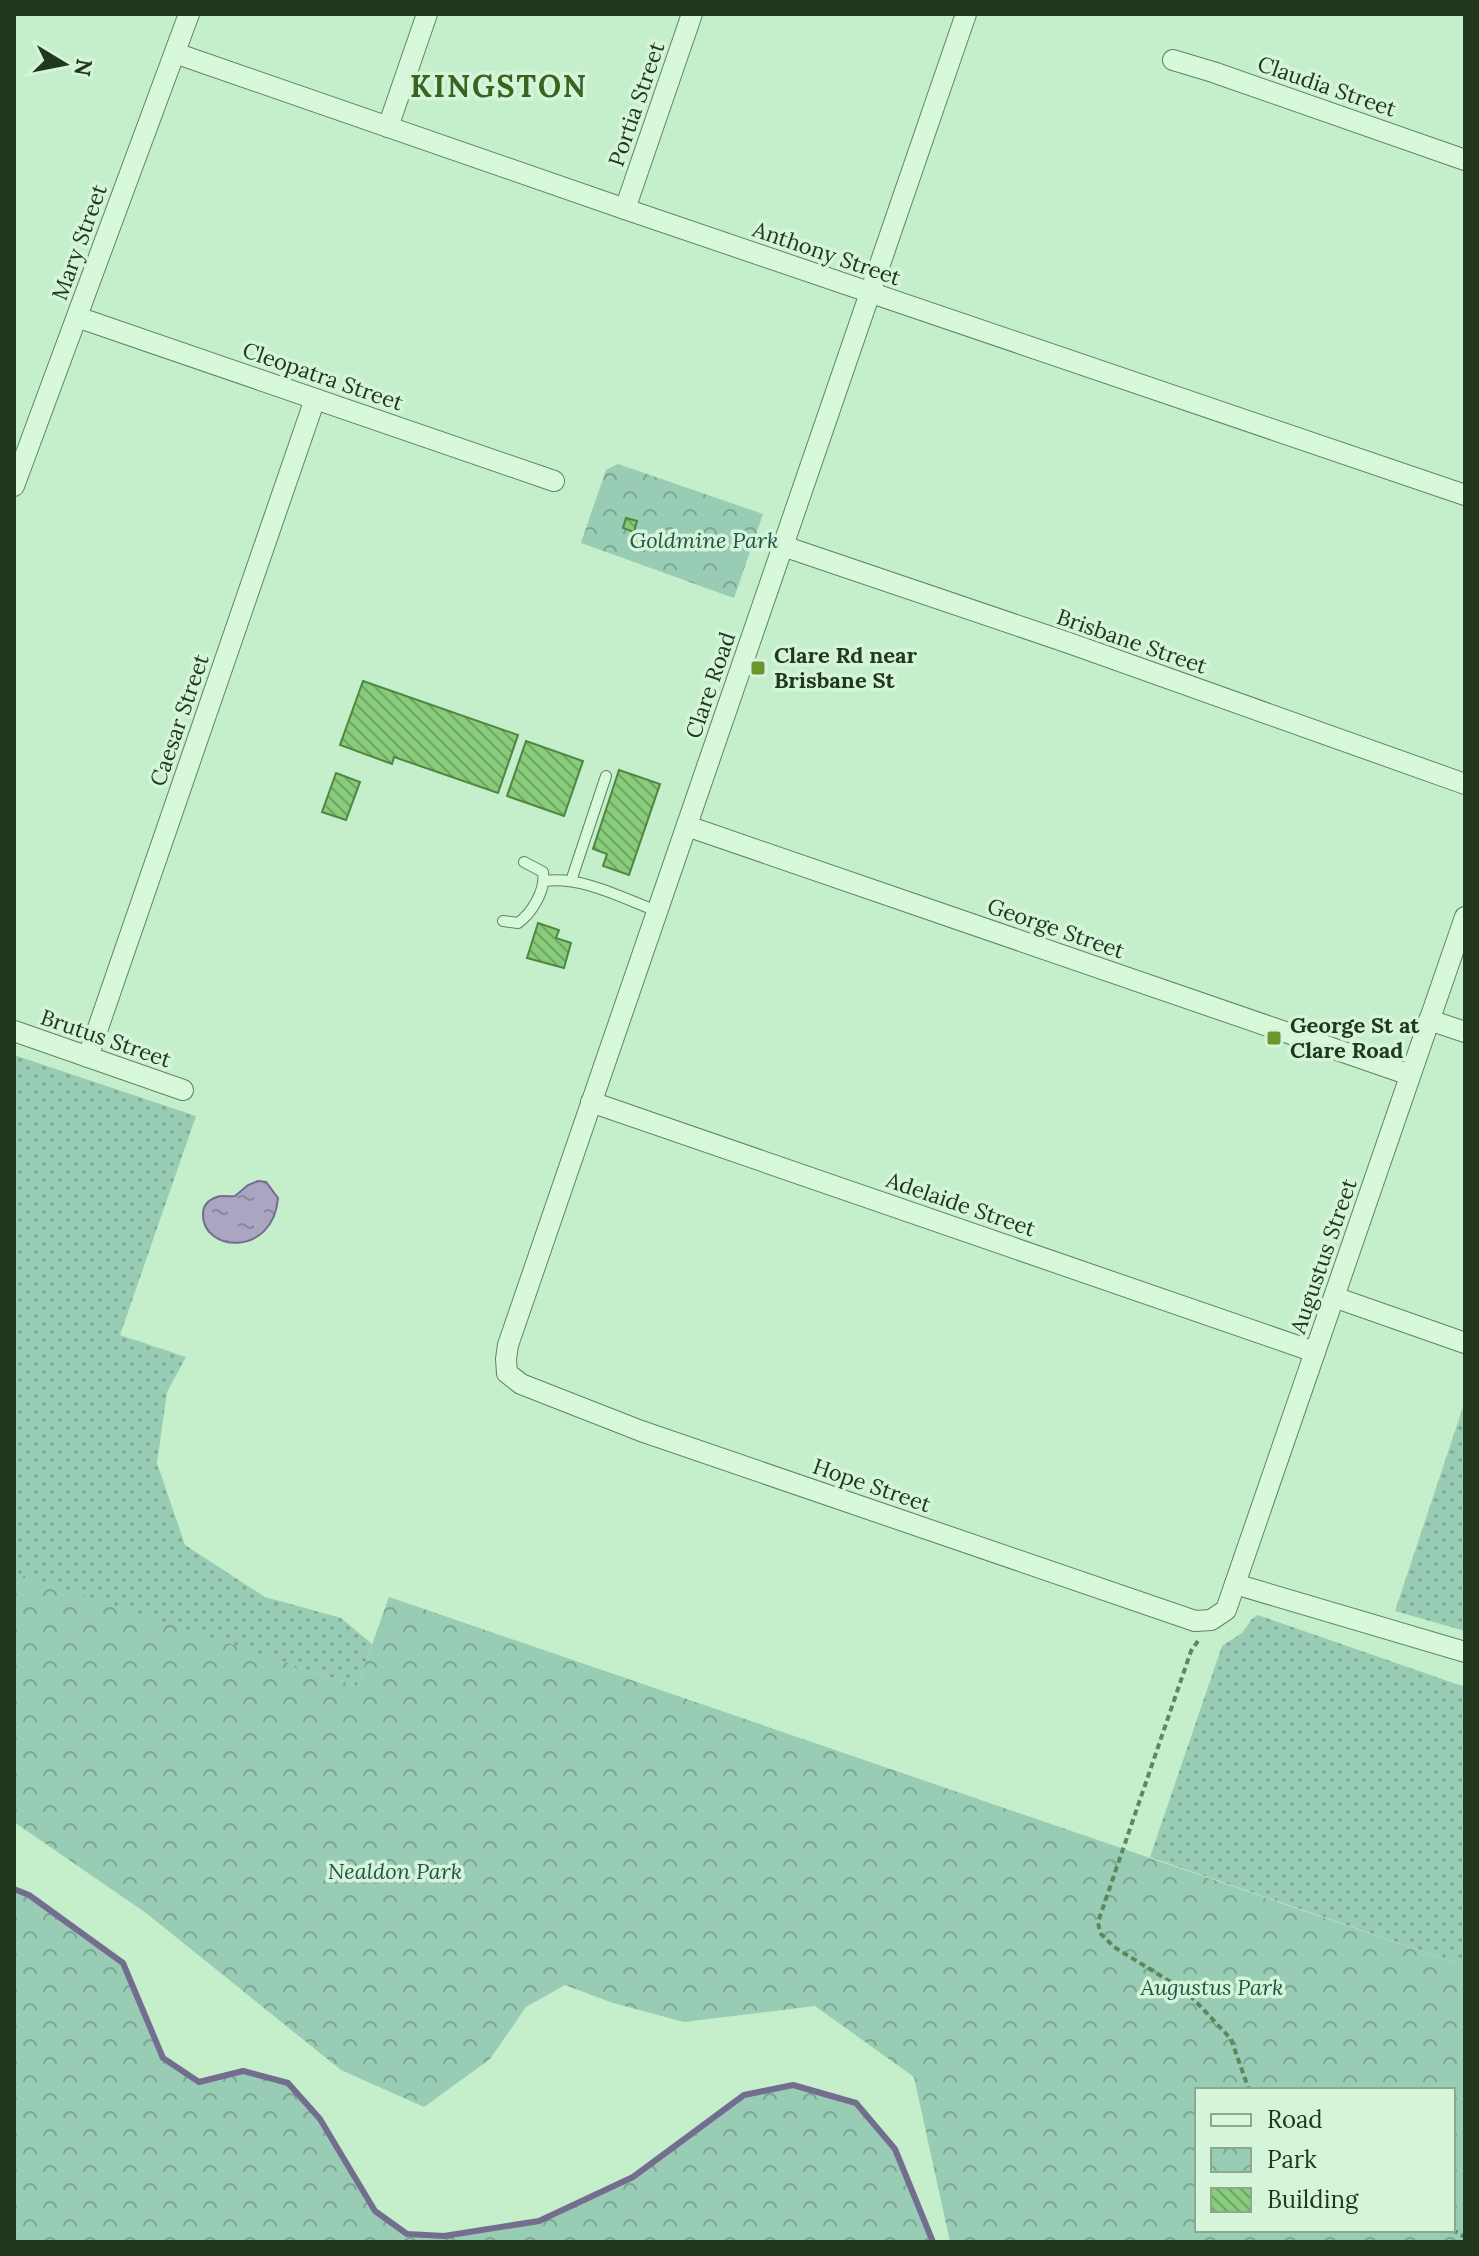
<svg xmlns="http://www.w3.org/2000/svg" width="1479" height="2256" font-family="Lora,serif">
	<defs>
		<pattern id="grass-dots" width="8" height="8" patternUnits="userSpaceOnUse" patternTransform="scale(2)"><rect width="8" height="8" fill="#99ccb4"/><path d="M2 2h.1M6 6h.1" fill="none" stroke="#7ca792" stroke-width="1.8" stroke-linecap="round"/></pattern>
		<pattern id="park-crowns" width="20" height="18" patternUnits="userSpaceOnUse" patternTransform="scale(2)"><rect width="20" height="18" fill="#99ccb4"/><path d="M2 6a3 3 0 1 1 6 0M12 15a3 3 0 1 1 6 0" fill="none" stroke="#7ca792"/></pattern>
		<pattern id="water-ripples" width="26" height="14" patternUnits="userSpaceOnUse" patternTransform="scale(2)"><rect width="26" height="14" fill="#aaa6c1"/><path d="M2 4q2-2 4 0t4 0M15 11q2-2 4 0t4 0" fill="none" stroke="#8a889c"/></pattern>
		<pattern id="building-back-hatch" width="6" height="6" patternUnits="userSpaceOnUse" patternTransform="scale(2)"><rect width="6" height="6" fill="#88cb7b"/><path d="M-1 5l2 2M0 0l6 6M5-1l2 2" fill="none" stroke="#6fa664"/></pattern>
	</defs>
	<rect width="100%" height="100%" fill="#c5eeca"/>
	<g fill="url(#grass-dots)">
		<polygon points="14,1055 196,1116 120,1335 186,1357 167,1392 157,1463 185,1545 265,1597 341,1618 372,1644 357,1686 14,1573"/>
		<polygon points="1465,1401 1465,1631 1395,1611"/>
		<polygon points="1258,1615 1465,1687 1465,1966 1150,1857 1222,1646 1242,1633 1252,1619"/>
	</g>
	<g fill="url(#park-crowns)" fill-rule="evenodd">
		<polygon points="618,464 763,514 734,598 581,543 606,470"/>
		<path d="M14,1572l343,114 32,-89 1076,369v276h-515l-36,-165 -99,-71 -131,16 -71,-19 -48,-18 -39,22 -36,52 -66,48 -83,-37 -195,-157 -132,-91zM1453,2090v140h-256v-140z"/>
		<polygon points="14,1889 29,1895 123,1963 163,2058 199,2082 243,2071 288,2083 320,2119 375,2211 407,2234 444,2236 539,2221 633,2177 744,2095 793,2085 856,2103 895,2149 933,2242 14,2242"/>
	</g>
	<path fill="url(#water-ripples)" stroke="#736d8f" stroke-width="2" d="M258,1181l8,1 12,16c-5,60 -76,54 -75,16 0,-9 5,-14 14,-17 4,-2 13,0 18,-1l13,-11z"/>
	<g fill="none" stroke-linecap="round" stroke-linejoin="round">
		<polyline stroke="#736d8f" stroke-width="6" points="14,1889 29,1895 123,1963 163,2058 199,2082 243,2071 288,2083 320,2119 375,2211 407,2234 444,2236 539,2221 633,2177 744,2095 793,2085 856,2103 895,2149 933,2242"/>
	</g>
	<g fill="url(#building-back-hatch)" stroke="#4e8741" stroke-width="2">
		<polygon points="626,518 637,521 634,532 623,528"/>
		<polygon points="363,681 518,735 498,793 394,757 392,764 340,745"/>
		<polygon points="526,741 583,761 564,816 507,796"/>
		<polygon points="619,770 660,784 629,875 603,866 607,854 593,849"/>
		<polygon points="336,773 360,782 346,820 322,812"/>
		<polygon points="538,923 559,930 556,938 571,943 564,968 527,958"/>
	</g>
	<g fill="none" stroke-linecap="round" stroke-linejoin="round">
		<defs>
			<g id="lane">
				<path d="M545,881c37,-5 77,17 112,30"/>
				<polyline points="571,881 606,776"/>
				<path d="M503,921l15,2c14,-10 28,-33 25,-51l-19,-10"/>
			</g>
			<g id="street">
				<polyline points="966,14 508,1345 506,1359 507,1373 521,1384 641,1431 1195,1621 1211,1620 1226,1610 1465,917"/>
				<polyline points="175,53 625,209 1465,495"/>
				<polyline points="1173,60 1213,72 1465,160"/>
				<polyline points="388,127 427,14"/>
				<polyline points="625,209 692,14"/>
				<polyline points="77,317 554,481"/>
				<polyline points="14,486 189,14"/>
				<polyline points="783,546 1069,643 1465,784"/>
				<polyline points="687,826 1410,1075"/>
				<polyline points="1429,1020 1465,1032"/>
				<polyline points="14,1031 183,1090"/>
				<polyline points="88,1057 315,399"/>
				<polyline points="591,1102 1315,1352"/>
				<polyline points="1334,1297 1465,1343"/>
				<polyline points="1235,1584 1465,1652"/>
			</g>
		</defs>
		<use href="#lane" stroke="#5d885b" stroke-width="12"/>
		<use href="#street" stroke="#5d885b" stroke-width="22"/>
		<g stroke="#5d885b" stroke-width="4" stroke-dasharray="6 4" stroke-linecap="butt">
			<polyline points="1198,1641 1191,1651 1098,1922 1100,1933 1114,1947 1187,1992 1231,2039 1249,2090"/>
			<polyline points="1452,2230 1465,2237"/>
		</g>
		<use href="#lane" stroke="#d8f8dc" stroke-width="10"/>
		<use href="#street" stroke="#d8f8dc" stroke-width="20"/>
	</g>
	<g fill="#6a962c" stroke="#d4f5d9" stroke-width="3">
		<rect x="750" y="660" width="16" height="16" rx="4"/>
		<rect x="1266" y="1030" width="16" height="16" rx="4"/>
	</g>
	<g text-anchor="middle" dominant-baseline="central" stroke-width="7" stroke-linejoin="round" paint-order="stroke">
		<g font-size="22" fill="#21381f" stroke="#d4f5d9">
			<text transform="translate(1327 86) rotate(19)">Claudia Street</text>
			<text transform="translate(636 104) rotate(-71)">Portia Street</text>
			<text transform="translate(79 242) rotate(-70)">Mary Street</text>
			<text transform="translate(827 253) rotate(19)">Anthony Street</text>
			<text transform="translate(323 376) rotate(19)">Cleopatra Street</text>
			<text transform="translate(1132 641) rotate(19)">Brisbane Street</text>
			<text transform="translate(710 685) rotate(-71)">Clare Road</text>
			<text transform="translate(179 720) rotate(-71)">Caesar Street</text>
			<text transform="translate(1056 928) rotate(19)">George Street</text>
			<text transform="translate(106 1038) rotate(19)">Brutus Street</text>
			<text transform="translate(961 1204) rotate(19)">Adelaide Street</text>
			<text transform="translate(1323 1256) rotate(-71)">Augustus Street</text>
			<text transform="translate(872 1485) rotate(19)">Hope Street</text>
		</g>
		<g font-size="22" font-style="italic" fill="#265545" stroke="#d4f5d9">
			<text x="704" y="540">Goldmine Park</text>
			<text x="395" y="1871">Nealdon Park</text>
			<text x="1212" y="1987">Augustus Park</text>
		</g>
		<g font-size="22" font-weight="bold" fill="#21381f" stroke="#d4f5d9" text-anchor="start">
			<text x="774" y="655">Clare Rd near<tspan x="774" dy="25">Brisbane St</tspan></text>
			<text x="1290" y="1025">George St at<tspan x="1290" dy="25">Clare Road</tspan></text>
		</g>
		<g font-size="30" font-weight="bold" letter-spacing="2" fill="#38641f" stroke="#d4f5d9">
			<text x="499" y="86">KINGSTON</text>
		</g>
	</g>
	<rect width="1479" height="2256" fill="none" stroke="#21381f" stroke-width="32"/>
	<rect x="1195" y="2088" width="260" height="144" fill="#d4f5d9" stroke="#8ca98f" stroke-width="2"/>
	<rect x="1211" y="2114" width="40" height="12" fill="#d8f8dc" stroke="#8ca98f" stroke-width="2"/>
	<text x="1267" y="2128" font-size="24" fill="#21381f">Road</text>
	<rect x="1211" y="2148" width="40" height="24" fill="url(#park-crowns)" stroke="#8ca98f" stroke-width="2"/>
	<text x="1267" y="2168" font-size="24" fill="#21381f">Park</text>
	<rect x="1211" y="2188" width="40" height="24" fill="url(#building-back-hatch)" stroke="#8ca98f" stroke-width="2"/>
	<text x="1267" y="2208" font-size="24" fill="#21381f">Building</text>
	<g transform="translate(64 64) rotate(100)" stroke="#d4f5d9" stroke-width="6" paint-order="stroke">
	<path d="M0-6L14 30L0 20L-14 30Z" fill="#21381f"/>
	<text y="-12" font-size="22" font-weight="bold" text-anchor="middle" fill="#21381f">N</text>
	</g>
</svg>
